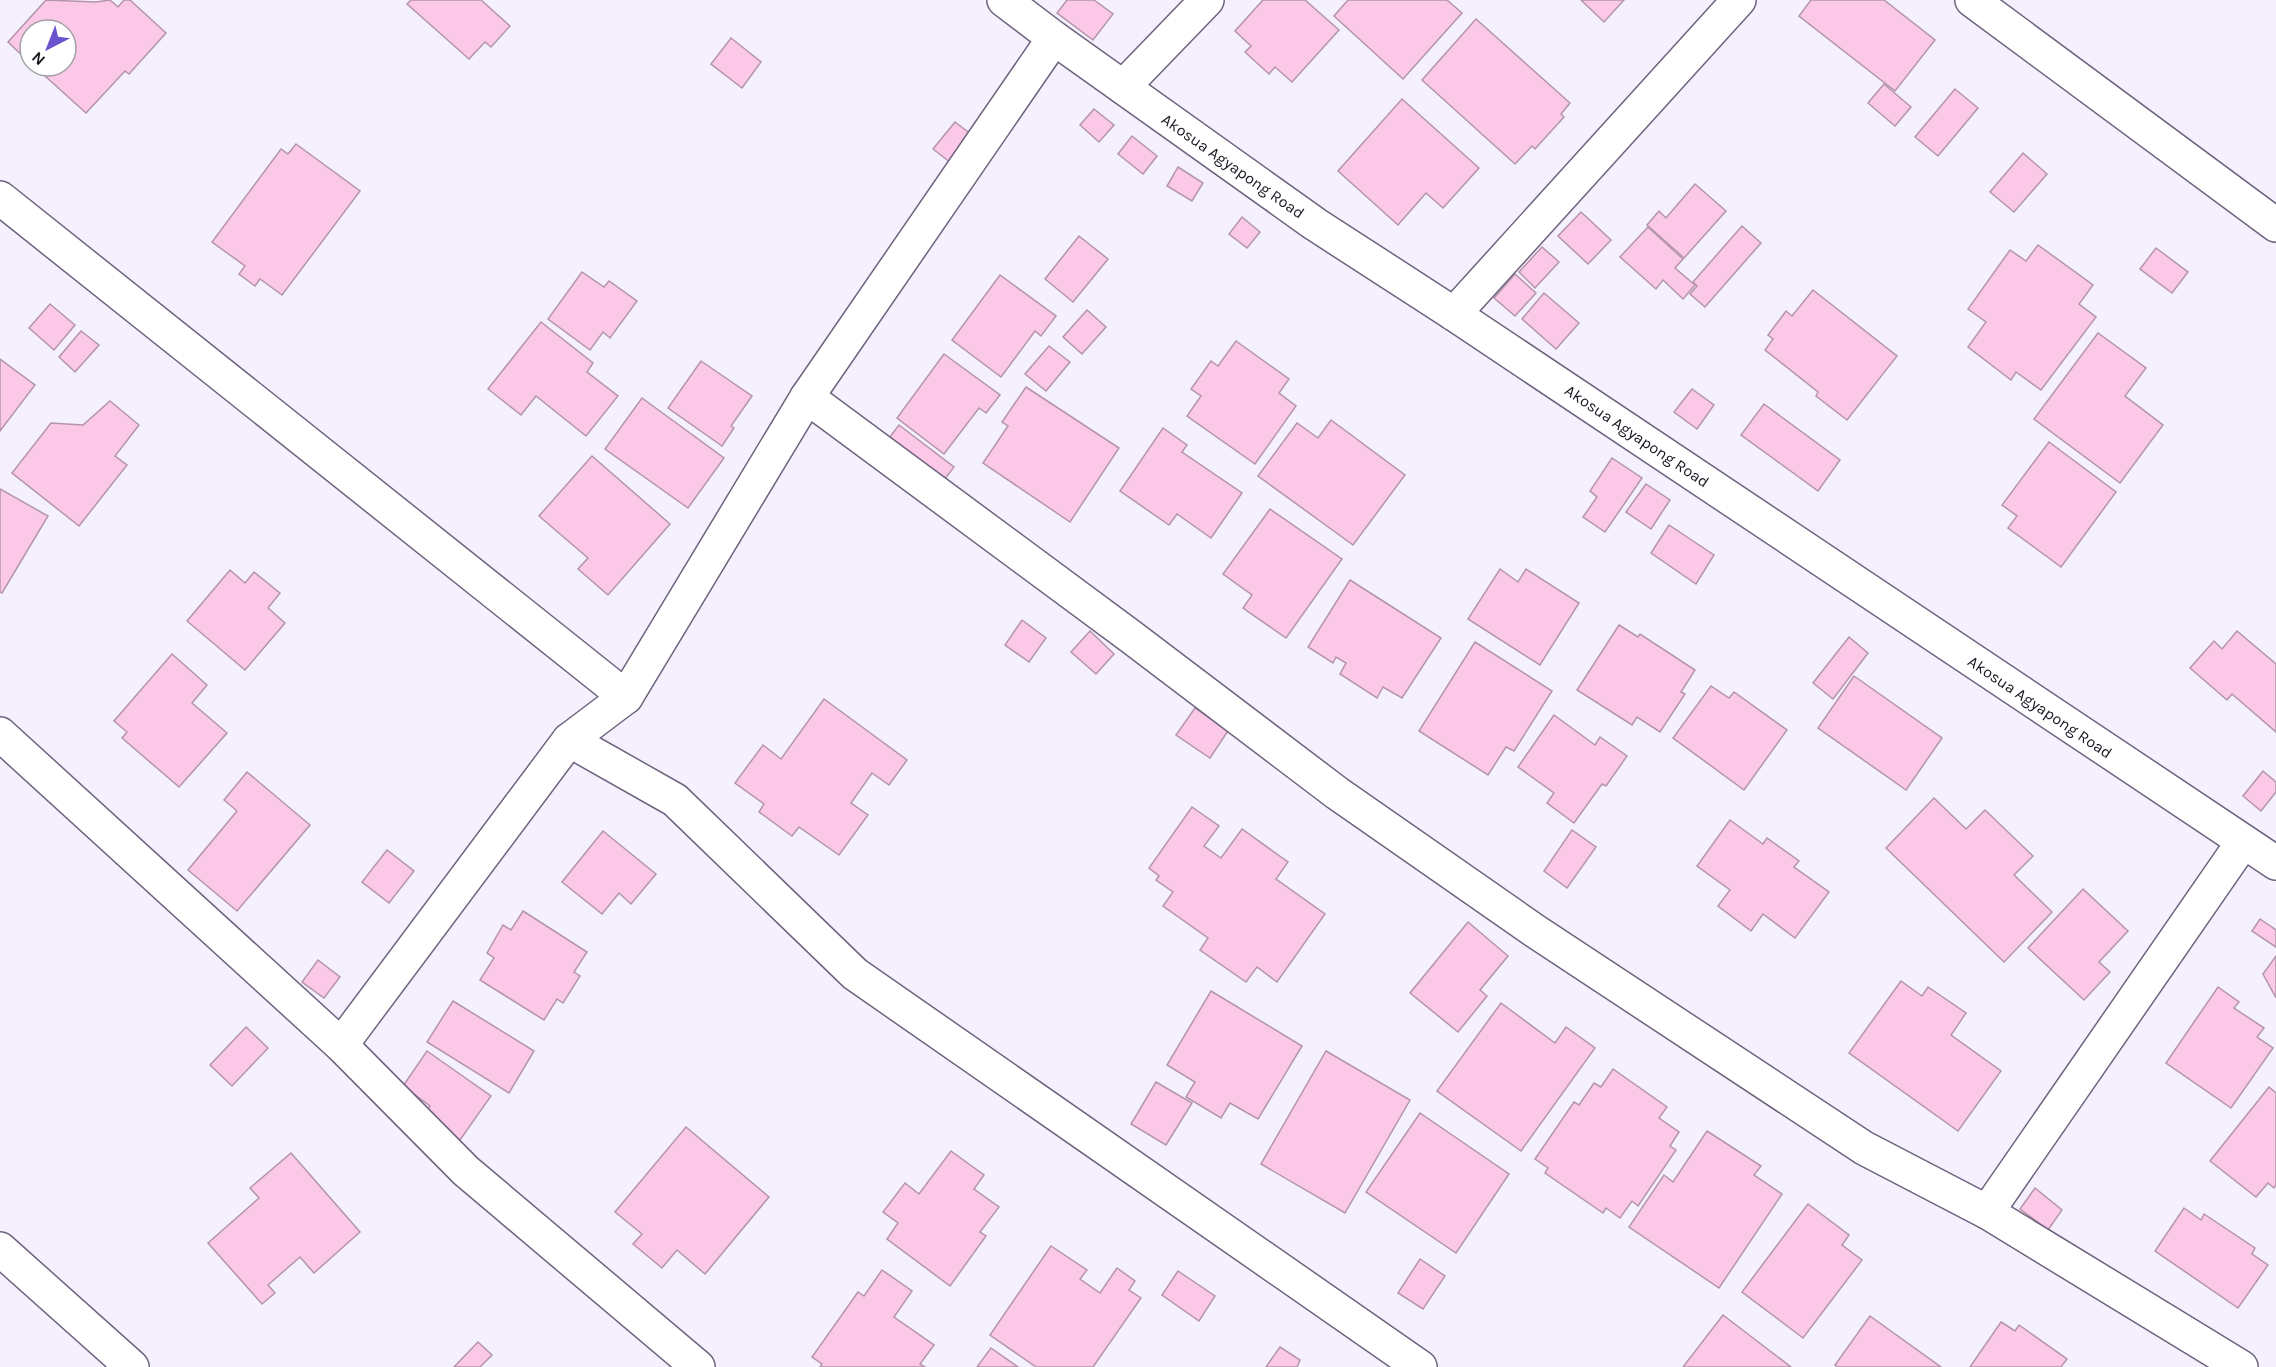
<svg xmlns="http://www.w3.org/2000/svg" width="2276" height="1367" font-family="Karla,sans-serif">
	<rect width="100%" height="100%" fill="#f5f0fd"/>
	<g fill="#fbc8e8" stroke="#b495a8" stroke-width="1.5">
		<polygon points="46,0 96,2 110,0 118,7 124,0 130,0 166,33 129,74 125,71 86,113 34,66 66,66 66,30 30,30 30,63 8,42"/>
		<polygon points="411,0 481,0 510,26 491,47 485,42 469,59 407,4"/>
		<polygon points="1067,0 1094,0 1113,14 1093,40 1057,13"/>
		<polygon points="1263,0 1305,0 1339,30 1292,82 1275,67 1269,74 1245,52 1251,46 1235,31"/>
		<polygon points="1348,0 1447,0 1462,13 1403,79 1334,16"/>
		<polygon points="1581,0 1624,0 1604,22"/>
		<polygon points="1811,0 1884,0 1935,40 1895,91 1799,16"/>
		<polygon points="1476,19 1570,103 1561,114 1564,117 1535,149 1532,146 1515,164 1422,80"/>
		<polygon points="731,38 761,62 742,88 711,64"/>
		<polygon points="1884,84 1911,107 1895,126 1868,103"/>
		<polygon points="1955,89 1978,108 1938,156 1915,137"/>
		<polygon points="1402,99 1479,168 1443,208 1426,193 1398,225 1338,171"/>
		<polygon points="1094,109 1114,125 1099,142 1080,125"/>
		<polygon points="955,122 972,135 951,163 933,149"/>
		<polygon points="1132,136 1157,156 1143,174 1118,154"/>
		<polygon points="296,144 360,191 282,295 260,279 255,286 239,274 245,266 212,242 281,149 288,154"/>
		<polygon points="2023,153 2047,174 2014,212 1990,192"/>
		<polygon points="1178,167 1203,183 1192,201 1167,186"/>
		<polygon points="1695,184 1726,211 1684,258 1647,225 1659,211 1666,218"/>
		<polygon points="1581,212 1611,240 1588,264 1558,236"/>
		<polygon points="1242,217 1260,232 1247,248 1229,234"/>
		<polygon points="1742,226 1761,243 1705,307 1690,294 1697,286 1693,282"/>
		<polygon points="1648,227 1683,259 1675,268 1695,285 1683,299 1663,280 1656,289 1620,257"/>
		<polygon points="1079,236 1108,259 1073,302 1045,279"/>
		<polygon points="2038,245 2093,285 2079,304 2096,317 2041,390 2016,372 2011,380 1968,347 1986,322 1968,309 2010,250 2026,261"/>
		<polygon points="1542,247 1559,262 1535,288 1519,272"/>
		<polygon points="2156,248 2188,272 2172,293 2140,269"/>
		<polygon points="582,272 604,287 609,281 637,301 610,338 603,332 590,350 548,319"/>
		<polygon points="1515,274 1536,293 1515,316 1494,298"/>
		<polygon points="1000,275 1056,316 1041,336 1035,331 1001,377 952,340"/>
		<polygon points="1813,290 1897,356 1847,420 1816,396 1818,392 1765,350 1773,339 1768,335 1786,311 1792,316"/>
		<polygon points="1544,293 1579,323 1556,349 1522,319"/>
		<polygon points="50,304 75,325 54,350 29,328"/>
		<polygon points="1087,310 1106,327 1082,354 1063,337"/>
		<polygon points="541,322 593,363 587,372 618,396 586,436 536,396 521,415 488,389"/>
		<polygon points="81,331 99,345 75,372 59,357"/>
		<polygon points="2098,333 2146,368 2125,396 2163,425 2120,483 2034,419"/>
		<polygon points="1236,341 1289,379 1279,393 1296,406 1255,464 1187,416 1201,396 1191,389 1211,361 1218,366"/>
		<polygon points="1049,346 1070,362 1046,391 1025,374"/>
		<polygon points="944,354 1000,395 986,413 979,408 944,454 897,418"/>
		<polygon points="0,359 35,385 0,431"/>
		<polygon points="701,361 752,396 731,426 734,428 722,446 668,408"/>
		<polygon points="1026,387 1119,448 1070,522 983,463 1008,426 1002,422"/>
		<polygon points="1692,389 1714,405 1697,429 1674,412"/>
		<polygon points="642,398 724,458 688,508 605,449"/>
		<polygon points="110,401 139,425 115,456 127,465 79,526 12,473 51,423 83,425"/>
		<polygon points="1764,404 1840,460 1818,491 1741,435"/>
		<polygon points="1331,420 1405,475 1353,545 1258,476 1297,423 1318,438"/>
		<polygon points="899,425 954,467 938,488 882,447"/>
		<polygon points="1163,428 1187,445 1182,452 1242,493 1211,538 1177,514 1169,525 1120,491"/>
		<polygon points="2049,442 2116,492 2061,567 2008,528 2017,516 2002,505"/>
		<polygon points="592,456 670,524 608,595 578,569 588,558 539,516"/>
		<polygon points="1612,458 1642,478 1605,532 1583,517 1597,497 1590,491"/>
		<polygon points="1646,484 1670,500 1651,529 1626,512"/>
		<polygon points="0,489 48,516 2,593 0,592"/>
		<polygon points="1270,509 1342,559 1286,638 1243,608 1252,595 1223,574"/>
		<polygon points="1669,525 1714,555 1696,584 1651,553"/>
		<polygon points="1500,569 1518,582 1526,569 1579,603 1540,665 1468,619"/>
		<polygon points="230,570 245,583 254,572 280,593 268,608 285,623 245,670 187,621"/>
		<polygon points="1350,580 1441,638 1402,698 1383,687 1377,698 1340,674 1346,663 1336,657 1333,663 1308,647"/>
		<polygon points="1022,620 1046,638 1029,662 1005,645"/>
		<polygon points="1619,625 1638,637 1640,634 1695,670 1681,692 1685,694 1660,732 1637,717 1632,725 1577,690"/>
		<polygon points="1090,631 1114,654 1096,674 1071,652"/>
		<polygon points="2237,631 2276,664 2276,732 2232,694 2227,700 2190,668 2214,641 2222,649"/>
		<polygon points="1849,637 1868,653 1833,699 1813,683"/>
		<polygon points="1475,642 1552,691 1514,751 1506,747 1488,775 1419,731"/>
		<polygon points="172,654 207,685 192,703 227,733 179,787 122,738 127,732 114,721"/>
		<polygon points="1854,676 1942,738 1906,790 1818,728"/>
		<polygon points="1711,686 1729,698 1734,692 1787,730 1744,790 1673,738"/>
		<polygon points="824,699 907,760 889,785 872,773 851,803 868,815 839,855 799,827 792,836 759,812 764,804 735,783 763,745 781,759"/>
		<polygon points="1195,708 1228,731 1210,758 1176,735"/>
		<polygon points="1554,715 1595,745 1600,737 1627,756 1606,786 1602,784 1574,823 1547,803 1554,793 1518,767"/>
		<polygon points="2263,771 2276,782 2276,792 2261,811 2243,796"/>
		<polygon points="247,772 310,825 237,911 188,870 237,811 224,800"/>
		<polygon points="1934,798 1966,829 1985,810 2033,856 2014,875 2052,912 2004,962 1886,848"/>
		<polygon points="1192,807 1219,826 1204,846 1221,858 1242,829 1288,862 1276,879 1325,914 1277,982 1257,967 1246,982 1200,950 1208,938 1163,906 1173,892 1156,880 1159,876 1149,868"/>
		<polygon points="1730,820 1763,844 1767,838 1799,861 1794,867 1829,892 1795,938 1763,914 1751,931 1718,906 1730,890 1697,866"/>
		<polygon points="1572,830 1596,847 1567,888 1544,871"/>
		<polygon points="603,831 656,874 631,904 619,893 602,914 562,882"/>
		<polygon points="387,850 414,871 389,903 362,882"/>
		<polygon points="2083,889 2128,931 2099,962 2110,972 2084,1000 2028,948"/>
		<polygon points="523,911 587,952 574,972 580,976 563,1003 557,999 544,1020 480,980 494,958 487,953 503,925 511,930"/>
		<polygon points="2260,919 2276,930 2276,947 2252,931"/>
		<polygon points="1468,922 1508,956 1480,990 1487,996 1458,1032 1410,993"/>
		<polygon points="2276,956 2276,998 2263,974"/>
		<polygon points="318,960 340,977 324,998 302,982"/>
		<polygon points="1901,981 1922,996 1928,987 1966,1013 1951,1035 2001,1071 1958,1131 1849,1053"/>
		<polygon points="2218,987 2239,1002 2234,1008 2264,1028 2257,1037 2273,1048 2231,1108 2166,1063"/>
		<polygon points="1211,991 1302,1046 1258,1119 1230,1103 1221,1118 1186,1097 1195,1082 1167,1065"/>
		<polygon points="453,1001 534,1051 509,1093 427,1042"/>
		<polygon points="1501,1003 1555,1043 1566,1027 1595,1048 1521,1151 1437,1091"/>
		<polygon points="246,1027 268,1048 232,1086 210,1065"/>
		<polygon points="427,1051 491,1096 460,1140 424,1115 430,1106 403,1086"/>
		<polygon points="1326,1051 1410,1100 1345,1213 1261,1164"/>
		<polygon points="1613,1069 1667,1107 1659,1118 1679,1132 1670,1146 1676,1150 1638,1206 1632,1201 1620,1218 1606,1208 1603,1213 1545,1173 1548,1168 1535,1159 1574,1102 1579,1105 1594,1083 1601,1087"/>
		<polygon points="1156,1082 1192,1103 1166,1145 1131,1124"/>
		<polygon points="2269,1087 2276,1093 2276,1185 2274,1188 2268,1183 2256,1197 2210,1161"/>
		<polygon points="1420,1113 1509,1174 1456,1253 1366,1192"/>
		<polygon points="686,1127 769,1197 705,1274 677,1250 662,1268 633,1244 642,1234 615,1212"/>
		<polygon points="1707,1131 1761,1166 1754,1175 1782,1194 1719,1288 1629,1227 1664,1175 1673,1182"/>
		<polygon points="951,1151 984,1175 974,1189 999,1207 980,1232 986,1236 950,1286 887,1239 898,1223 883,1212 905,1183 919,1194"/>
		<polygon points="291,1153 360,1232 314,1273 300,1257 268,1285 275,1293 262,1304 208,1243 259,1198 250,1188"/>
		<polygon points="2035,1188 2062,1210 2048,1230 2020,1209"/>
		<polygon points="1808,1204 1849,1235 1842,1245 1862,1260 1803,1338 1742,1292"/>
		<polygon points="2184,1208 2201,1220 2204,1214 2255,1248 2252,1254 2268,1265 2238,1308 2155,1251"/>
		<polygon points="1051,1246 1087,1270 1080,1279 1100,1293 1117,1268 1135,1281 1129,1290 1141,1298 1093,1367 1036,1367 990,1335"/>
		<polygon points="1420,1259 1445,1276 1423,1309 1398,1293"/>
		<polygon points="882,1270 912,1291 894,1317 934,1345 920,1364 925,1367 820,1367 822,1364 812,1357 858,1292 864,1296"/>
		<polygon points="1178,1271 1215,1296 1199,1321 1162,1295"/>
		<polygon points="1723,1315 1791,1367 1683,1367"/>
		<polygon points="1870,1316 1941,1367 1838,1367 1835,1365"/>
		<polygon points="2001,1322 2015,1331 2019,1325 2067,1359 2061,1367 1970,1367"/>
		<polygon points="478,1342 492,1355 480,1367 454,1367"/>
		<polygon points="1280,1347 1300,1360 1297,1367 1266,1367"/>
		<polygon points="991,1348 1018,1367 977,1367"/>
	</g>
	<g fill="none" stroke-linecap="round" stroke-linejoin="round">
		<defs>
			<g id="minor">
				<polyline points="1004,0 1054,38 1315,224 1454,314 2276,863"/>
				<polyline points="1972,0 2276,225"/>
				<polyline points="1123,87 1207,0"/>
				<polyline points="0,198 626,697"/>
				<polyline points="1454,314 1739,0"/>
				<polyline points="807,397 1130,636 1337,793 1535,931 1864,1148 1987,1212 2241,1367"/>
				<polyline points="0,734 341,1045 466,1171 698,1367"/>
				<polyline points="569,740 675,800 855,974 1420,1367"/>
				<polyline points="341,1045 569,740 626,697 807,397 1054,38"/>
				<polyline points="1987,1212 2243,842"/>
				<polyline points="0,1249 132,1367"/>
			</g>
		</defs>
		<use href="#minor" stroke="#6e637e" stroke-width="36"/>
		<use href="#minor" stroke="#fff" stroke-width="33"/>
	</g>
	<g text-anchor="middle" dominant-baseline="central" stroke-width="6" stroke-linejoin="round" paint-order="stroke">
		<g font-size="16" fill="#1b1722" stroke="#fff">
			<text transform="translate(1233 166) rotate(35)">Akosua Agyapong Road</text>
			<text transform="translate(1637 436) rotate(34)">Akosua Agyapong Road</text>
			<text transform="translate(2040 707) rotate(34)">Akosua Agyapong Road</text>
		</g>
	</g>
	<g transform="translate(48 48) rotate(222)"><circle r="28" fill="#ffffff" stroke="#a4a2a7" stroke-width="1.5"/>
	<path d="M0-4.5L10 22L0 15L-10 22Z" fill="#6a53cd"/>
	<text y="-9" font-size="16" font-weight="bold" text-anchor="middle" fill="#1b1722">N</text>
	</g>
</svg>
